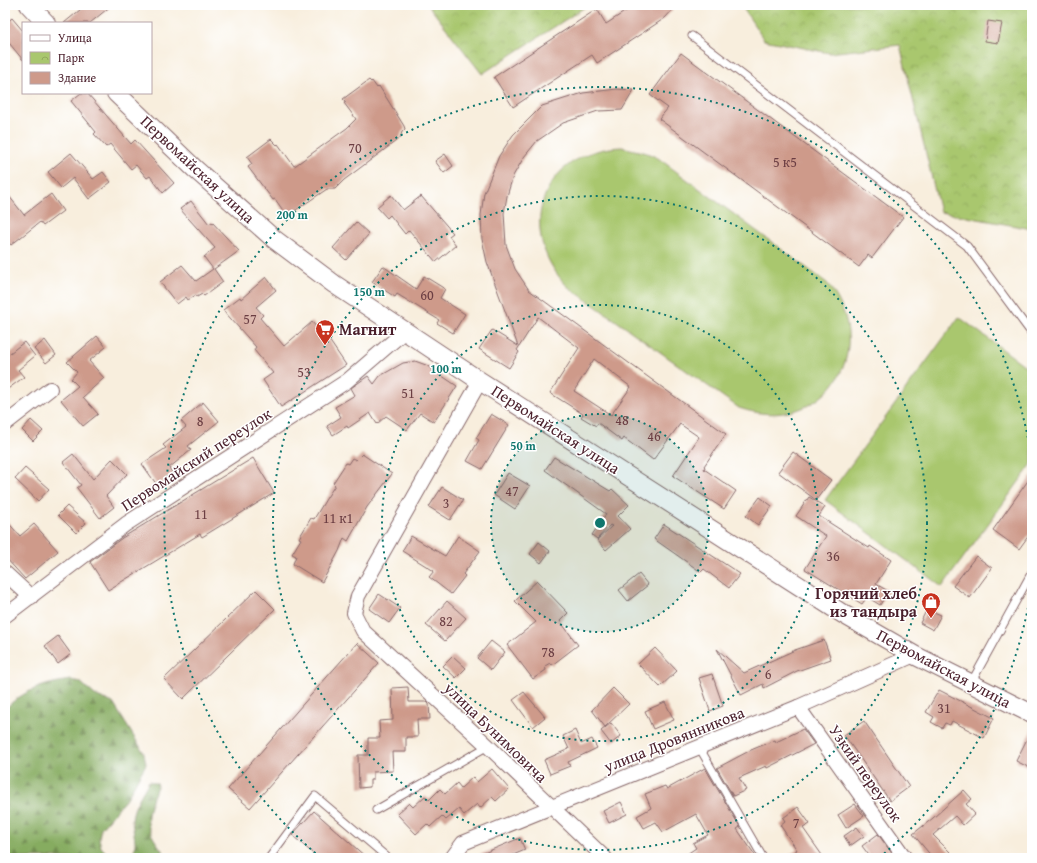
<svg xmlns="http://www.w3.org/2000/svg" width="1037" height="863" font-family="'Gentium Book Plus',serif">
	<defs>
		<pattern id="forest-firs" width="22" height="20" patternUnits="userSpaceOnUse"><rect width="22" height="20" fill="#86ac61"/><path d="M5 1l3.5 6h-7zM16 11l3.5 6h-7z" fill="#708b50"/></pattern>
		<pattern id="park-crowns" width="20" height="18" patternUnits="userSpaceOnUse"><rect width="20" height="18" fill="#a9c76e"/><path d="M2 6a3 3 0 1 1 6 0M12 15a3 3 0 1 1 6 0" fill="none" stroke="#93aa5f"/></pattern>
	</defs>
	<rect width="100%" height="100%" fill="#fff"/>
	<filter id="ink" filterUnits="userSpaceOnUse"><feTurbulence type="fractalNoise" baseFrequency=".025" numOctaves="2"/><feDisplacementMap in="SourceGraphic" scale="8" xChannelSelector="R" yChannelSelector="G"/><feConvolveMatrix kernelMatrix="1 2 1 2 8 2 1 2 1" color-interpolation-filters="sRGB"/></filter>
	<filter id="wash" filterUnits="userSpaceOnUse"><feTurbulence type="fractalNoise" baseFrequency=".012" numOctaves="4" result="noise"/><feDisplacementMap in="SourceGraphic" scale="16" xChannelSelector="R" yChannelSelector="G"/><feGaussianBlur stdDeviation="0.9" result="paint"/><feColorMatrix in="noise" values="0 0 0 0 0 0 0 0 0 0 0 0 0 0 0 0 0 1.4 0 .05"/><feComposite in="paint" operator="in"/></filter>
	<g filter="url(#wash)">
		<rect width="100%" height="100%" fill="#f8eedd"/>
		<g fill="url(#forest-firs)" stroke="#686646">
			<path d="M71,680l9,2 15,13 18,8 31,50 2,11 -19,34 -26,30 -2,10 2,9 11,11h-107v-149c17,-18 41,-26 66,-29z"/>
			<path d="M149,781l9,3c-15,38 -15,42 10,74h-38c10,-12 2,-26 2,-39 1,-13 11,-27 17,-38z"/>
		</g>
		<g fill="url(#park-crowns)" stroke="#7a734c">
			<polygon points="428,5 588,5 482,74"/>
			<polygon points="741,5 1032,5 1032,229 940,212 900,45 829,53 764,40"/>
		</g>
		<g fill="#a9c76e" stroke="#7a734c">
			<path d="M622,147l25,6 11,5 169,125c55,68 -4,154 -88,125l-172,-122c-54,-57 -24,-136 55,-139z"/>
			<polygon points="959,317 1032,371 1032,464 942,587 825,500"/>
		</g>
		<g id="blocks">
			<g fill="#ce9a8a" fill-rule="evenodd">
				<polygon points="86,5 112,5 90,23 64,23"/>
				<polygon points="627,5 677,5 665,18 597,63 592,55 513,107 494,77 597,9 606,24 629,9"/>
				<polygon points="12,18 23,31 23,60 5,38 5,24"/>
				<polygon points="988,21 1002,23 998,43 985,41"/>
				<polygon points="681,53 903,217 872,258 868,255 859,267 659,119 668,108 650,95"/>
				<polygon points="369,80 371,82 372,81 377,88 379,86 404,126 405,129 402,132 400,138 344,180 335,189 327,189 287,216 275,199 273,200 248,167 252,164 247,157 271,139 277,145 278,144 294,166 296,165 347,128 356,119 344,103 346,102 343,99"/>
				<path d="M617,89l17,1 -12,20 -24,1 -35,12 -26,18 -13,16 -11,19 -6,20 -3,17 2,32 9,24 14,21 197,144 -22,32 1,1 -1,2 32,22 -12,18 -51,-33 26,-39 -19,-13 -27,36 -29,-22 -2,3 -24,-18 -2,3 -15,-9 2,-3 -33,-21 29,-45 -41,-31 -21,33 2,2 -10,16 -30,-19 13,-19 26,16 -31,-84 -5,-23 -1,-24 3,-22 15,-37 14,-21 29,-29 41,-13zM594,359l37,28 -20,28 -37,-24z"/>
				<polygon points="81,93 87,93 131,144 135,140 174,183 163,193 150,176 147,178 136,165 131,169 110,144 106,147 94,134 96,132 71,101"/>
				<polygon points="71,153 93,179 103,172 111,182 89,199 73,178 61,188 48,172"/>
				<polygon points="445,154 453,166 444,173 435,161"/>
				<polygon points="5,191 24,215 51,194 63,211 43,226 40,222 11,245 5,238"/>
				<polygon points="391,195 403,210 421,196 453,233 449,236 456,245 436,262 409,230 405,234 390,215 387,218 377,207"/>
				<polygon points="191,201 209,224 212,222 239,251 214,269 223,282 204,296 202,294 197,297 196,295 188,300 186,297 177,304 160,282 182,265 196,281 213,269 204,257 215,248 180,209"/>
				<polygon points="356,222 369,234 346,260 333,248"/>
				<polygon points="383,266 416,289 424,276 445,289 440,298 465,314 453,333 437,323 439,320 397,294 395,297 372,282"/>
				<polygon points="266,277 276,290 256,307 263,315 260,318 284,346 312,322 326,338 327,337 346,365 281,407 263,380 273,373 254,350 256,347 223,310 240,297 241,299"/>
				<polygon points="97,336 106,347 89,361 104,378 83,397 98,414 83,426 61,400 78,386 71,379 77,372 67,362"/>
				<polygon points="45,340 56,355 46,363 34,349"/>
				<polygon points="24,342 35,356 18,370 24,377 5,391 5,357"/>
				<polygon points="415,361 426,365 457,386 434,422 420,413 407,430 386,416 377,424 370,413 348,428 347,426 333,435 327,426 341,417 335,407 355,395 351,388 368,376 374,384 380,376 403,363"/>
				<polygon points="203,402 219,421 188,446 191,450 169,468 173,474 157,485 142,464 166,448 163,445 186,427 181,421"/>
				<polygon points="491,414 509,425 482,469 467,461 479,440 476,438"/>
				<polygon points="31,420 43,431 33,441 22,430"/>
				<polygon points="793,452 831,480 816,500 778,472"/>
				<polygon points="73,454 93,479 112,459 127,474 106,496 114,507 100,518 77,488 81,485 63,462"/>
				<polygon points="362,454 392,474 367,507 348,541 344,538 339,551 322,582 293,564 296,556 292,554 301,539 299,538 311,518 314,519 326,499 335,485 333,483 346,463 348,464 352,458 356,460"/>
				<polygon points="554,457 610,491 612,489 629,505 618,516 630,529 606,550 597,540 612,526 610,525 597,539 592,535 606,514 545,470"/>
				<polygon points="253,458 274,493 202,537 200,534 108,590 90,562 122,538"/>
				<polygon points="25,468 49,489 38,501 15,479"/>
				<polygon points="508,473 530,486 515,509 494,495"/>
				<polygon points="1032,475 1032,531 1019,549 993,530"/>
				<polygon points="442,487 463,500 450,520 429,507"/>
				<polygon points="760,497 772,506 758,525 746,516"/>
				<polygon points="809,497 825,507 819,516 869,548 870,546 891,560 876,584 888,591 880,605 867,597 862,604 805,569 826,536 796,516"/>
				<polygon points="67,506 86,523 76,533 58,515"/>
				<polygon points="5,519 20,536 34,524 58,551 25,579 5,557"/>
				<polygon points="664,524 740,574 729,588 704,569 701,572 654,539"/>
				<polygon points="411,536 445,556 458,536 480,551 463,574 465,576 451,594 429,577 434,571 402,551"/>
				<polygon points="539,542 550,551 541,563 530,554"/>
				<polygon points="976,556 992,568 970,598 953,586"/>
				<polygon points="639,574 648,585 628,601 619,590"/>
				<polygon points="537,581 568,613 560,621 578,645 552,665 550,663 545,666 546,670 533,679 507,645 536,622 515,601"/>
				<polygon points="256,590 275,609 183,699 164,679"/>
				<polygon points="379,594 400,608 389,623 369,609"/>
				<polygon points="447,601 466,618 445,641 426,625"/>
				<polygon points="927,609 941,615 933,630 920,623"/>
				<polygon points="58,636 71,654 58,664 45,646"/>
				<polygon points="824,640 831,659 797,671 764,688 763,684 741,695 717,649 744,673 795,650"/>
				<polygon points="491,641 505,652 491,670 477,658"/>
				<polygon points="357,643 379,663 250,808 228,789"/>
				<polygon points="655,648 677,671 660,687 638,664"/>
				<polygon points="453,656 466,668 456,678 443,666"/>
				<polygon points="712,674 723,706 710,711 699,678"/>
				<polygon points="408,687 409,702 427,702 429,704 430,719 417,719 418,737 406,737 406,752 392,752 393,771 373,772 373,780 370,780 370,787 359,788 358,755 368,755 368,738 380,738 379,721 393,720 392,688"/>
				<polygon points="613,688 629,704 605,727 592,710"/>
				<polygon points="939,690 994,718 984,738 952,721 950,725 945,723 942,728 931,722 934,717 926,712"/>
				<polygon points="524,692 545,717 533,727 513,700"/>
				<polygon points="665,702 674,720 653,729 645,711"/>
				<polygon points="864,721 909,787 890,801 844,735"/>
				<polygon points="611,723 621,736 611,744 601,731"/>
				<polygon points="803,729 814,744 767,768 766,766 739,778 746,790 733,796 717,768 751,750 775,740 776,742"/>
				<polygon points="1032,729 1032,769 1016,761"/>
				<polygon points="575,730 581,744 592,739 597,748 568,762 570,766 550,774 544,760 569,749 563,736"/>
				<polygon points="705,768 740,827 737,829 757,858 681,858 696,848 693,843 708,835 696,814 663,832 656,822 644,828 637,816 651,808 645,794 665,786 667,789"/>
				<polygon points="492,769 509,789 496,801 492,797 480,808 477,804 464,815 459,809 446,820 442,816 430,827 427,824 416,834 397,814 409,803 413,807 425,796 429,800 440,789 445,794 457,783 461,788 473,777 477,782"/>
				<polygon points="964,790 972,799 966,804 975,814 963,825 955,816 933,835 956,858 933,858 913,834 933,818"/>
				<polygon points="621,802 627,814 609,823 603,811"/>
				<polygon points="855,804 864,816 846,828 838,815"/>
				<polygon points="798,807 810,824 803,828 824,858 784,858 797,850 780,825 785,821 783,818"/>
				<polygon points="314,811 367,858 318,858 292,835"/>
				<polygon points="857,827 864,836 850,846 844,836"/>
				<polygon points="878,834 895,858 871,858 862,846"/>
				<polygon points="520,838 525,850 506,858 472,858"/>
			</g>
		</g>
	</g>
	<g filter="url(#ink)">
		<use href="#blocks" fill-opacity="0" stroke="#876769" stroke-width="1"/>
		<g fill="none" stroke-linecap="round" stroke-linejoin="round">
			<defs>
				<g id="service">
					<polyline points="692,36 967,246 1032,334"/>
					<polyline points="971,683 1032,572"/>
					<polyline points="699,747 762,856"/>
					<polyline points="376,810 488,746"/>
					<polyline points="269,858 315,796 388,858"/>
				</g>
				<g id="minor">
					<polyline points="480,381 358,596 354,613 363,631 488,746 605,858"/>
					<polyline points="5,424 50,389"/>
					<polyline points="5,573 31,597"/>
					<polyline points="5,616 126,524 347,381 405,331"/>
					<polyline points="798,707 905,858"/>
					<polyline points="452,858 463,843 798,707 914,655"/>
				</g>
				<g id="tertiary">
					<polyline points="29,5 46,23"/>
					<polyline points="116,93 195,169 274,239 334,284 480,381 843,614 914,655 1032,714"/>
				</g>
			</defs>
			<use href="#service" stroke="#876769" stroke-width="9"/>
			<use href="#minor" stroke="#876769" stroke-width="16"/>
			<use href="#tertiary" stroke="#876769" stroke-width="20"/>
			<use href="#service" stroke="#fff" stroke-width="7"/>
			<use href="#minor" stroke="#fff" stroke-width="14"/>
			<use href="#tertiary" stroke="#fff" stroke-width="18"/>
		</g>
	</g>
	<circle cx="600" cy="523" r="109" fill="#0f766e" fill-opacity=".12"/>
	<g fill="none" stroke="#0f766e" stroke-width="2" stroke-dasharray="2 4">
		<circle cx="600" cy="523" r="109"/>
		<circle cx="600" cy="523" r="218"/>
		<circle cx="600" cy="523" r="327"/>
		<path d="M1032 584A436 436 0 0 1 880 857M320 857A436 436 0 1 1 1032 462"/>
	</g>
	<defs>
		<symbol id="supermarket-pin" viewBox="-11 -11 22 30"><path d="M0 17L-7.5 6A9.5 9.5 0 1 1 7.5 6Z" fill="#c8321e" stroke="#fff"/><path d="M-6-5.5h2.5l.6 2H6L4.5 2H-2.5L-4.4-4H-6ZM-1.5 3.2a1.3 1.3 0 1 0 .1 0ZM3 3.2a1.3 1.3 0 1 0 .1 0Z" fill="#fff"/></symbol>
		<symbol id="shop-pin" viewBox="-11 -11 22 30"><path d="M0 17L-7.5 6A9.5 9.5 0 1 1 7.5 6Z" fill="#c8321e" stroke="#fff"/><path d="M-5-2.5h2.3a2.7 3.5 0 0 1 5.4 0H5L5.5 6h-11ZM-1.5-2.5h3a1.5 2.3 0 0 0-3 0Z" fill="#fff"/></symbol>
	</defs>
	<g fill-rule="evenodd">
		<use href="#supermarket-pin" x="314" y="318" width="22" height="30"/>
		<use href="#shop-pin" x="920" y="591" width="22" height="30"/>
	</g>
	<g text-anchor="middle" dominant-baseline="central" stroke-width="3" stroke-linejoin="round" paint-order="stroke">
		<g font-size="14" fill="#6b3e43">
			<text x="355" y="148">70</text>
			<text x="785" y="162">5 к5</text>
			<text x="427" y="295">60</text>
			<text x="250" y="319">57</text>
			<text x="304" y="372">53</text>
			<text x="408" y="393">51</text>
			<text x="622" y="420">48</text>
			<text x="200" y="421">8</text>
			<text x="654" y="436">46</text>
			<text x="512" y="491">47</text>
			<text x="446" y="503">3</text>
			<text x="201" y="514">11</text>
			<text x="338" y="518">11 к1</text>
			<text x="833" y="556">36</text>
			<text x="446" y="621">82</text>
			<text x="548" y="652">78</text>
			<text x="768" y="674">6</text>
			<text x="944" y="708">31</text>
			<text x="796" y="823">7</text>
		</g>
		<g font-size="16" fill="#4a1f2b" stroke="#fff">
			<text transform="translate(198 169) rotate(43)">Первомайская улица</text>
			<text transform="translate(556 429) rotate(33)">Первомайская улица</text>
			<text transform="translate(196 459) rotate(-33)">Первомайский переулок</text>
			<text transform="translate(944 668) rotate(28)">Первомайская улица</text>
			<text transform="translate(496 732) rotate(44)">улица Бунимовича</text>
			<text transform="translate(674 739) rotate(-22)">улица Дровянникова</text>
			<text transform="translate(866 773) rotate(55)">Узкий переулок</text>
		</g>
		<g font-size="16" font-weight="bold" fill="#4a1f2b" stroke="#fff" text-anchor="start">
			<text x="339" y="329">Магнит</text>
			<text x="917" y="593" text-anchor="end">Горячий хлеб<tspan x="917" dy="18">из тандыра</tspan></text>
		</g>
	</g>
	<circle cx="600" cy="523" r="6" fill="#0f766e" stroke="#fff" stroke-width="2"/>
	<g font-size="12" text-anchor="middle" font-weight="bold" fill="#0f766e" stroke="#fff" stroke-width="3" stroke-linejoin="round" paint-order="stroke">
		<text x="292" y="219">200 m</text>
		<text x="369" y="296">150 m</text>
		<text x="446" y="373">100 m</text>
		<text x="523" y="450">50 m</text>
	</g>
	<rect width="1037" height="863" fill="none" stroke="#fff" stroke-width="20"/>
	<rect x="22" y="22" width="130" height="72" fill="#ffffff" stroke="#b7a5aa"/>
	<rect x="30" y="35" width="20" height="6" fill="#ffffff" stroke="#b7a5aa"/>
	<text x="58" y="42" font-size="12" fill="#4a1f2b">Улица</text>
	<rect x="30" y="52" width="20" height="12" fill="url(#park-crowns)" stroke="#b7a5aa"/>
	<text x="58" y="62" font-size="12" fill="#4a1f2b">Парк</text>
	<rect x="30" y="72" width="20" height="12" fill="#ce9a8a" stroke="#b7a5aa"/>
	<text x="58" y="82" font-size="12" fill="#4a1f2b">Здание</text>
</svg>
